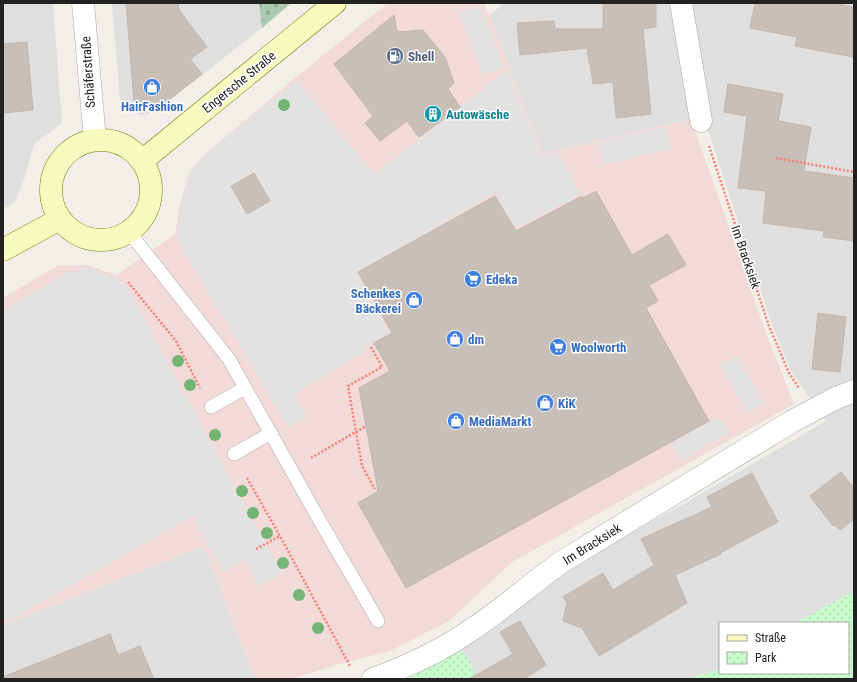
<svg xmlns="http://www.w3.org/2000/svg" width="857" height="682" font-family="'Roboto Condensed',sans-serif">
	<defs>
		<pattern id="cemetery-stones" width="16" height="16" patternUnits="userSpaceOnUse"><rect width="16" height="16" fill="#aacbaf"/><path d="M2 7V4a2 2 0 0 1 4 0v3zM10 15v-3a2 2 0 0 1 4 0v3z" fill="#92ae96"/></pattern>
		<pattern id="park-dots" width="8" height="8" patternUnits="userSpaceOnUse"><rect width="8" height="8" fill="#c8facc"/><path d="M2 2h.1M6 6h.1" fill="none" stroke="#acd6af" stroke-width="1.8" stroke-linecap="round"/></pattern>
	</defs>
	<rect width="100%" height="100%" fill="#f2efe9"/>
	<g fill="#e0dfdf">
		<polygon points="3,3 53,3 62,123 34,144 25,177 15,202 3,209"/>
		<polygon points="112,3 259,3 262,28 155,112 140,115 130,110 120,99"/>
		<polygon points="504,3 854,3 854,591 796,623 720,623 720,670 685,679 476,679 460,646 591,554 680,506 826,421 791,371 772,325 704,118 691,119 543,154 489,16"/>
		<polygon points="204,546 255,679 3,679 3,625"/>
	</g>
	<polygon fill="#f2dad9" points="388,3 484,3 543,154 691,119 763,325 794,404 512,562 449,621 390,651 339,664 292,679 255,679 204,546 3,625 3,298 57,266 86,265 117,275 175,234 180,205 189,173 203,156 295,78"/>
	<polygon fill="url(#cemetery-stones)" points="259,3 291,3 262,28"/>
	<g fill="url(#park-dots)">
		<polygon points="854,591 854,679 685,679 720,670 720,673 848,673 848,623 796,623"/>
		<polygon points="460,646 471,664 476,679 409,679"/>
	</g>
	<g fill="#e2e2e2">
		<polygon points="480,5 504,67 483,75 459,13"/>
		<polygon points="507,70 542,156 558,152 581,194 516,228 495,193 356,273 389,333 365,346 365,352 294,394 307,417 288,427 184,252 177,234 181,206 190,175 203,157 297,80 374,175"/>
		<polygon points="666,127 671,149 604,165 598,142"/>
		<polygon points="85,268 114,277 128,288 230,479 283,573 259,586 245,560 223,573 193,516 5,623 3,616 3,311 66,273"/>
		<polygon points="737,356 764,404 747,413 721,365"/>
		<polygon points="719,417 729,433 681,461 671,444"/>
	</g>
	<g fill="#c7bfb8" stroke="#c4b6ab">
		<polygon points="126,3 178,3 179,10 207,47 190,59 202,74 156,110 134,101"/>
		<polygon points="603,3 656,3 656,27 643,29 651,114 616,118 613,82 593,84 590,63 589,63 587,48 520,55 517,23 554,21 555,29 603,29"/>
		<polygon points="755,3 831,3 854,7 854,57 795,46 797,37 750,28"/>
		<polygon points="394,15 397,32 423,30 445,57 454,83 448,89 460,107 419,137 407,121 380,141 365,123 373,116 334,64"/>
		<polygon points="27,42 33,110 3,113 3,44"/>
		<polygon points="728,84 783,94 778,121 811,127 804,171 854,178 854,241 823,237 824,231 763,223 766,191 738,188 747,116 724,112"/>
		<polygon points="254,173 270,201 247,214 231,186"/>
		<polygon points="596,191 632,255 668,234 686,265 649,285 658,301 646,308 709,421 406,588 358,503 378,491 359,388 390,371 374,343 392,333 358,272 495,196 516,231 582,196 583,198"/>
		<polygon points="818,313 846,317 840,372 812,369"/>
		<polygon points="841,472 854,488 854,519 840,530 835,525 833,526 810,496"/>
		<polygon points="752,473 778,522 720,553 721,554 675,575 687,603 599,656 582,628 563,621 567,603 563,597 603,573 613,590 654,565 641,539 712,507 707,497"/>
		<polygon points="520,621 546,665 524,679 469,679 513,654 500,632"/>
		<polygon points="110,634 118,655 140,646 154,679 3,679 3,677"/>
	</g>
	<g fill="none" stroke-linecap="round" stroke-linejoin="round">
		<defs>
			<g id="service">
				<polyline points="129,232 229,359 316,514 378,621"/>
				<polyline points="211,407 245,388"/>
				<polyline points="234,454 271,433"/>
			</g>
			<g id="minor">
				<polyline points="83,3 95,140"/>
				<polyline points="681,3 701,121"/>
				<path d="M373,679c36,-13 70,-29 101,-51 30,-20 57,-44 86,-65l231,-141 45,-24 18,-7"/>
			</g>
			<g id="secondary">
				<circle cx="101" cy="190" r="50"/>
				<polyline points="142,161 335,3"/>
				<polyline points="3,250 60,219"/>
			</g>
		</defs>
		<use href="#service" stroke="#a9a9a9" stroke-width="14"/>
		<use href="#minor" stroke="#a9a9a9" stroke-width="23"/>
		<use href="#secondary" stroke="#707d05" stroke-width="23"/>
		<g stroke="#fa8072" stroke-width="2.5" stroke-dasharray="2 2" stroke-linecap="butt">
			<polyline points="709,146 769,326 789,373 799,388"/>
			<polyline points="776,158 854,172"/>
			<polyline points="128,282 176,341 200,388"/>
			<polyline points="371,347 382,367 348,386 362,466 375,489"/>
			<polyline points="311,458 366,426"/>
			<polyline points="247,478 280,536 350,666"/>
			<polyline points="256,549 280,536"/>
		</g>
		<use href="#service" stroke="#fff" stroke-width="13"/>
		<use href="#minor" stroke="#fff" stroke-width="22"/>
		<use href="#secondary" stroke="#f7fabf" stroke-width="22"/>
	</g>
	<g fill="#74b475">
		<circle cx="284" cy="105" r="6"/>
		<circle cx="178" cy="361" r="6"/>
		<circle cx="190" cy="385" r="6"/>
		<circle cx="215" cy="435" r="6"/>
		<circle cx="242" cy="491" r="6"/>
		<circle cx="253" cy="513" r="6"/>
		<circle cx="267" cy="533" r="6"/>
		<circle cx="283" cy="563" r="6"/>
		<circle cx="299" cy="595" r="6"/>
		<circle cx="318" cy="628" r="6"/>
	</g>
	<defs>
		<symbol id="fuel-disc" viewBox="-11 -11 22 22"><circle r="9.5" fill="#5c6f8a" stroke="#fff"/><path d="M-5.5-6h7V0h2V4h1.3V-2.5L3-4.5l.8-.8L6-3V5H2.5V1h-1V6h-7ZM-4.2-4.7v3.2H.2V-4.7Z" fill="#fff"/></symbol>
		<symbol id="shop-disc" viewBox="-11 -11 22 22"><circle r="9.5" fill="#3f7fe0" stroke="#fff"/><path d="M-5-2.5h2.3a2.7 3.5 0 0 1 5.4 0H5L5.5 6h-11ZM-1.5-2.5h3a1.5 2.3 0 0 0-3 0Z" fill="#fff"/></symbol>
		<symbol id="building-disc" viewBox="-11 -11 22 22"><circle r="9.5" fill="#0f9aa8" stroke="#fff"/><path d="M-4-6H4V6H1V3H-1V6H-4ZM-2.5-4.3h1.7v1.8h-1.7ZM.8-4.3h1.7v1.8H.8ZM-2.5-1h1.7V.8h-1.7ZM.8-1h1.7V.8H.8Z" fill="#fff"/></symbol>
		<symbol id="supermarket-disc" viewBox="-11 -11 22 22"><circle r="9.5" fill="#3f7fe0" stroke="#fff"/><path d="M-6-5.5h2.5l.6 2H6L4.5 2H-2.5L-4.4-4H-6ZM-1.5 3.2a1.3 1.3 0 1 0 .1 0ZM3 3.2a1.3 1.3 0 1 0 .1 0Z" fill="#fff"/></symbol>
	</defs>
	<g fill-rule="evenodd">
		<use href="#fuel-disc" x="385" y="46" width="20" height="20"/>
		<use href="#shop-disc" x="142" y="77" width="20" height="20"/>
		<use href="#building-disc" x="423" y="104" width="20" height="20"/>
		<use href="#supermarket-disc" x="463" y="269" width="20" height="20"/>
		<use href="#shop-disc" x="404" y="290" width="20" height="20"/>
		<use href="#shop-disc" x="445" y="329" width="20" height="20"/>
		<use href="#supermarket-disc" x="548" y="337" width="20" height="20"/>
		<use href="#shop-disc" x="535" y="393" width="20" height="20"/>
		<use href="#shop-disc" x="446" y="411" width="20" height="20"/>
	</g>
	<g text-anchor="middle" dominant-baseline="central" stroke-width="3" stroke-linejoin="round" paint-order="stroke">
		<g font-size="13" font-weight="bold" fill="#4e5e75" stroke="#fff" text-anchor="start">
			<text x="408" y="56">Shell</text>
		</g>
		<g font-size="13" fill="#222" stroke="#fff">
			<text transform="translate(88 72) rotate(-94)">Schäferstraße</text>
			<text transform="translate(239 82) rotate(-39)">Engersche Straße</text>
			<text transform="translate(746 257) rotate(71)">Im Bracksiek</text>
			<text transform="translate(592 544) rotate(-32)">Im Bracksiek</text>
		</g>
		<g font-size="13" font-weight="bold" fill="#366cbe" stroke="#fff" text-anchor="start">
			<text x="152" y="106" text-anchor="middle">HairFashion</text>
			<text x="486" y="279">Edeka</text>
			<text x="401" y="293" text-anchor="end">Schenkes<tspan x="401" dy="15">Bäckerei</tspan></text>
			<text x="468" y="339">dm</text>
			<text x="571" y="347">Woolworth</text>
			<text x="558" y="403">KiK</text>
			<text x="469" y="421">MediaMarkt</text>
		</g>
		<g font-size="13" font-weight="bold" fill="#0d838f" stroke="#fff" text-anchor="start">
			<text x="446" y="114">Autowäsche</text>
		</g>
	</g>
	<rect width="857" height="682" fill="none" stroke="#222222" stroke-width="8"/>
	<rect x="719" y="622" width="130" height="52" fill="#ffffff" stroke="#a7a7a7"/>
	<rect x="727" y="635" width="20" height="6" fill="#f7fabf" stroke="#a7a7a7"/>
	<text x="755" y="642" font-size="12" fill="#222222">Straße</text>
	<rect x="727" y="652" width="20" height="12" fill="url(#park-dots)" stroke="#a7a7a7"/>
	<text x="755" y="662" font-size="12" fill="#222222">Park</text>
</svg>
